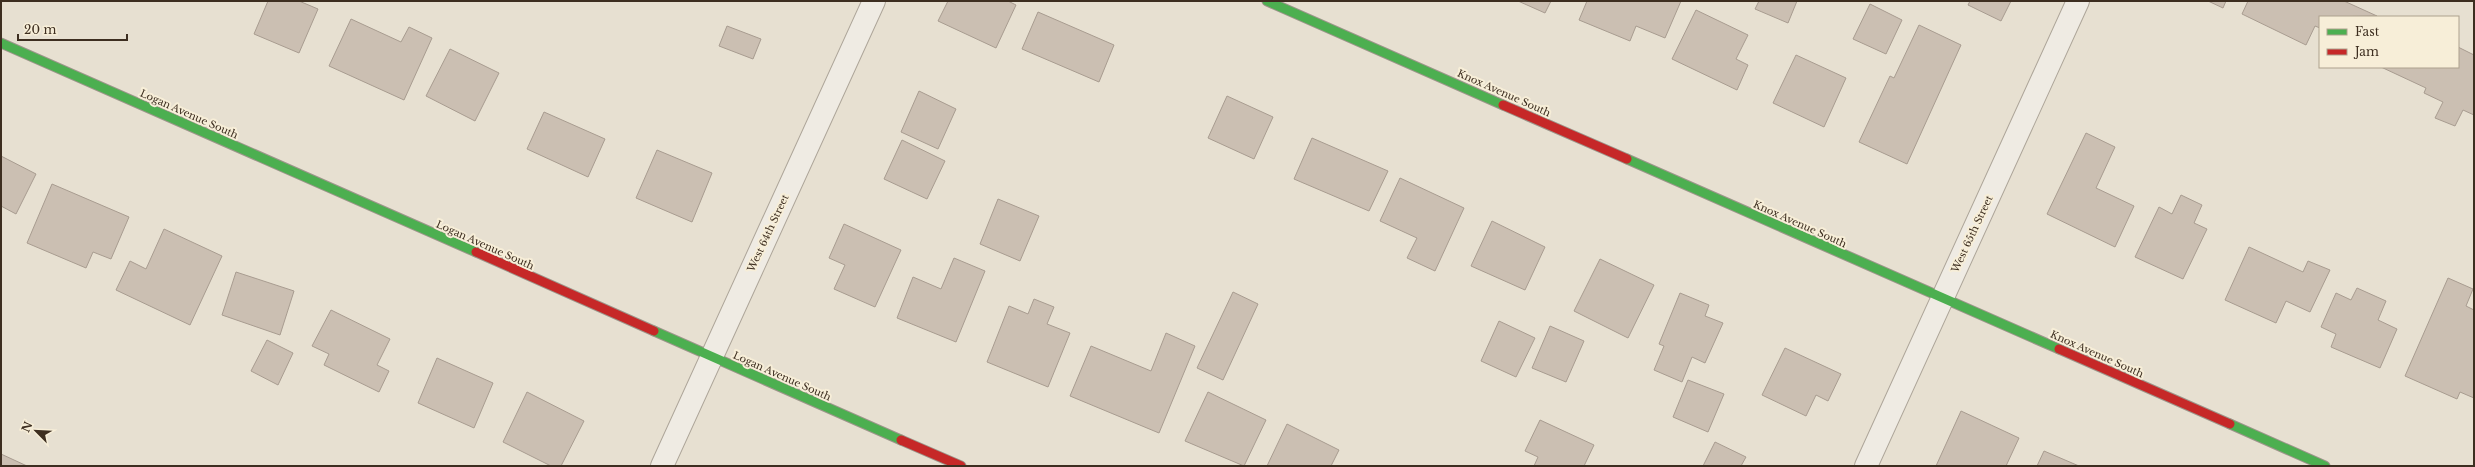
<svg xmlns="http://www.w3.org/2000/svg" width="2475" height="467" font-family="'Libre Baskerville',serif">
	<rect width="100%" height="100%" fill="#e7e0d1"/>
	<g fill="#cbbfb2" stroke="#a89c90">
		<polygon points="268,1 299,1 318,9 299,53 254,34"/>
		<polygon points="948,1 1008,1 1016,5 996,48 938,21"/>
		<polygon points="1518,1 1551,1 1545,13"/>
		<polygon points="1587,1 1681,1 1665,38 1636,26 1630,41 1579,20"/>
		<polygon points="1759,1 1797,1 1788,23 1755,9"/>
		<polygon points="1970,1 2011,1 2001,21 1968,5"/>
		<polygon points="2208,1 2226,1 2223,8"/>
		<polygon points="2248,1 2344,1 2377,16 2320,17 2320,28 2315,26 2306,45 2242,14"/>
		<polygon points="1870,4 1902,20 1886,54 1853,39"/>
		<polygon points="1696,10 1748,35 1736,59 1748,65 1737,90 1672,59"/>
		<polygon points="1038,12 1114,45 1099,82 1022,49"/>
		<polygon points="351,19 401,42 409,27 432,38 404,100 329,66"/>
		<polygon points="1919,25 1961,45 1907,164 1859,142 1890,76 1894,78"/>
		<polygon points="727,26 761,39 753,59 719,46"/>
		<polygon points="2458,47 2474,55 2474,115 2463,110 2455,126 2435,118 2443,102 2424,93 2426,88 2381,67 2458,67"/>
		<polygon points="450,49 499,73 475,121 426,96"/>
		<polygon points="1796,55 1846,78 1824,127 1773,103"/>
		<polygon points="919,91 956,109 938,149 901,132"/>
		<polygon points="1227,96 1273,117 1254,159 1208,138"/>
		<polygon points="544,112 605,139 588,177 527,149"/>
		<polygon points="2086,133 2115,147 2096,188 2134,206 2115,247 2047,214"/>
		<polygon points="1312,138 1388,171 1369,211 1294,179"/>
		<polygon points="902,140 945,161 927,199 884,179"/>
		<polygon points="657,150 712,173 692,222 636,198"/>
		<polygon points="1,156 36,174 16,214 1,206"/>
		<polygon points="1400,178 1464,208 1435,271 1407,258 1417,238 1380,221"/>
		<polygon points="52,184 129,217 111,259 93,252 86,268 27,243"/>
		<polygon points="2181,195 2202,205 2194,223 2207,229 2183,279 2135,257 2159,207 2172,214"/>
		<polygon points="998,199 1039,216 1020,261 980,244"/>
		<polygon points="1492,221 1545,247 1525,290 1471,266"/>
		<polygon points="844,224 901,250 875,307 834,289 845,265 829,258"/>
		<polygon points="164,229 222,256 190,325 116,290 130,261 146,269"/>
		<polygon points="2249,247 2303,272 2308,261 2330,270 2310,312 2286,301 2276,323 2225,300"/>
		<polygon points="954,258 985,271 956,342 897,318 913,277 941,289"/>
		<polygon points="1600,259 1654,285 1628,338 1574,311"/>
		<polygon points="236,272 294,291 280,335 222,315"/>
		<polygon points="2448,278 2473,289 2466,306 2474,310 2474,398 2460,392 2457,399 2405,376"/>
		<polygon points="2357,288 2386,301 2378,320 2397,329 2380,368 2331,347 2336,334 2321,327 2336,293 2351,300"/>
		<polygon points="1233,292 1258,304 1223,380 1197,368"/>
		<polygon points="1680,293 1709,305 1705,316 1723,323 1705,363 1692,357 1682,382 1654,370 1664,346 1659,344"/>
		<polygon points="1034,299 1054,307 1047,324 1070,333 1048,387 987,362 1009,306 1028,314"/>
		<polygon points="331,310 390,339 377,365 389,371 379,392 324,365 329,354 312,346"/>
		<polygon points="1499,321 1535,338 1516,377 1481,361"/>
		<polygon points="1550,326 1584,341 1566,382 1532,368"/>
		<polygon points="1166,333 1195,346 1159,433 1070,396 1091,346 1151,371"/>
		<polygon points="267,340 293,353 278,385 251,371"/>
		<polygon points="1785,348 1841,374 1828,401 1816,395 1806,416 1762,395"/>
		<polygon points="437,358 493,383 474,428 418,403"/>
		<polygon points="1688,380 1724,394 1708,432 1673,417"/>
		<polygon points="527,392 584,421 561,466 551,466 503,442"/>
		<polygon points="1208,392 1266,420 1244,466 1185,441"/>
		<polygon points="1961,411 2019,438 2006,466 1936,466"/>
		<polygon points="1540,420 1594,445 1584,466 1534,466 1538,457 1525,451"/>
		<polygon points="1287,424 1339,450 1331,466 1267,466"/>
		<polygon points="1715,442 1746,457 1741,466 1703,466"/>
		<polygon points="2044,451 2079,466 2037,466"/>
		<polygon points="1,454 27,466 1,466"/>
	</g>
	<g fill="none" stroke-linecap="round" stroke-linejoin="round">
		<defs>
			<g id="street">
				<polyline points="662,466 874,1"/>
				<polyline points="1866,466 2078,1"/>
			</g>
			<g id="fast">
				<polyline points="1267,1 1503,105"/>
				<polyline points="1,43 476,252"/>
				<polyline points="1627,159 2059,349"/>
				<polyline points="654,331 901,440"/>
				<polyline points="2230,424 2325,466"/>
			</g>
			<g id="jam">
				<polyline points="1503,105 1627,159"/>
				<polyline points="476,252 654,331"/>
				<polyline points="2059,349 2230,424"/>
				<polyline points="901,440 961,466"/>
			</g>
		</defs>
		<use href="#street" stroke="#ada599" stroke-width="24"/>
		<use href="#fast" stroke="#9c958a" stroke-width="11"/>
		<use href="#jam" stroke="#9c958a" stroke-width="11"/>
		<use href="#street" stroke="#efebe3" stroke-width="22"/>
		<use href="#fast" stroke="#4caf50" stroke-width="9"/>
		<use href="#jam" stroke="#c62828" stroke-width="9"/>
	</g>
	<g text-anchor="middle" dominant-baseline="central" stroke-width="4" stroke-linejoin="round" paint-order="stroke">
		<g font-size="10" fill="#3d2e20" stroke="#f7eed8">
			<text transform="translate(1504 93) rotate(24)">Knox Avenue South</text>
			<text transform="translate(189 114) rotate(24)">Logan Avenue South</text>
			<text transform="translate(1800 224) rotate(24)">Knox Avenue South</text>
			<text transform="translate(768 233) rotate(-65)">West 64th Street</text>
			<text transform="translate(1972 234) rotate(-65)">West 65th Street</text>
			<text transform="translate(485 245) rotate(24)">Logan Avenue South</text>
			<text transform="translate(2097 354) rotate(24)">Knox Avenue South</text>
			<text transform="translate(782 376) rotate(24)">Logan Avenue South</text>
		</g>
	</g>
	<rect width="2475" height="467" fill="none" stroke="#3d2e20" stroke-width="4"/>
	<rect x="2319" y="16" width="140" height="52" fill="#f7eed8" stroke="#ada18e"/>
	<rect x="2327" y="29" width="20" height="6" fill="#4caf50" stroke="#ada18e"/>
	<text x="2355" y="36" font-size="12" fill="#3d2e20">Fast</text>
	<rect x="2327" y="49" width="20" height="6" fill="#c62828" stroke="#ada18e"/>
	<text x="2355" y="56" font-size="12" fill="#3d2e20">Jam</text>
	<g transform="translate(36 431) rotate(294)" stroke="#f7eed8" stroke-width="3" paint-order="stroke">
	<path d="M0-3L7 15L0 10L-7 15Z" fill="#3d2e20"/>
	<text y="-6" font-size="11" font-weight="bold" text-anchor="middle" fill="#3d2e20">N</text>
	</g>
	<path d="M18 34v6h109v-6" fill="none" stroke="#3d2e20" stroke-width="2"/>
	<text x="24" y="34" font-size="12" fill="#3d2e20" stroke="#f7eed8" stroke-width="3" paint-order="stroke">20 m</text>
</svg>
